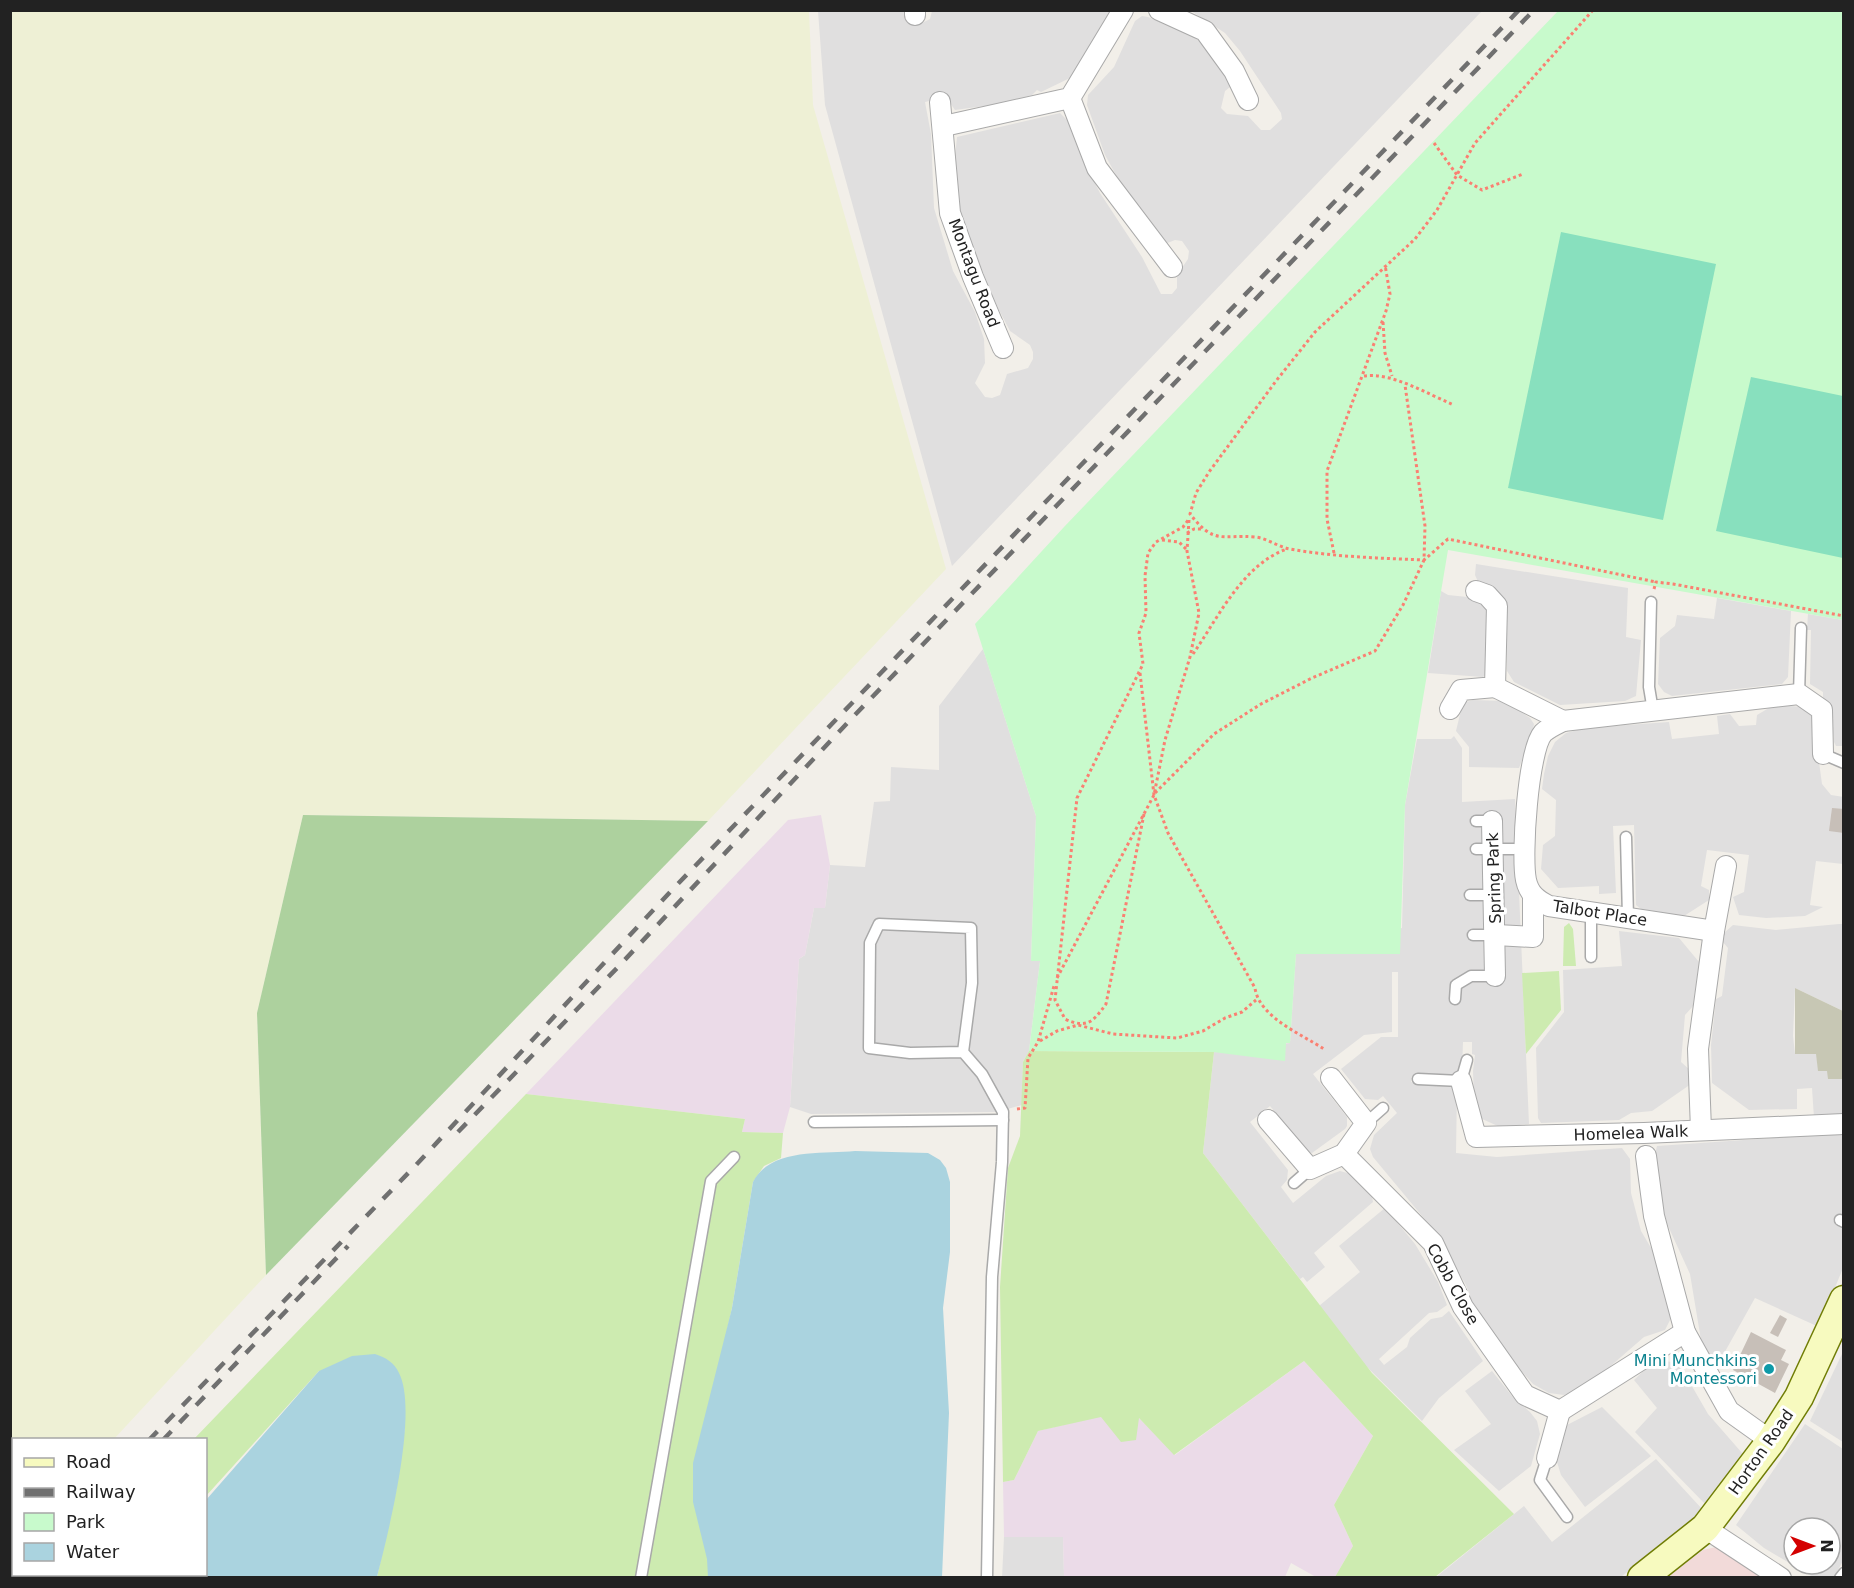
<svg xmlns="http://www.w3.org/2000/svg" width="1854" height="1588" font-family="'DejaVu Sans',sans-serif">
	<rect width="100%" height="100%" fill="#f2efe9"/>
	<g fill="#e0dfdf" fill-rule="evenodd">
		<polygon points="818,11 908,11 910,18 922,23 930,19 932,11 1113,11 1111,16 1108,14 1111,17 1070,78 1041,92 1037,90 1032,95 999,104 955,110 946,97 925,102 931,134 934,208 953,271 975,312 984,339 985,363 975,383 985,397 992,398 1000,395 1007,374 1028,368 1033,359 1033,352 1030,345 1010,331 978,270 963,231 954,166 957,137 1060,113 1070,123 1082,158 1100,193 1142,257 1161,294 1172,294 1177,288 1177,275 1188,259 1189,251 1182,241 1175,240 1165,244 1128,197 1105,155 1087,105 1088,95 1114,67 1135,21 1142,16 1148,17 1188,33 1199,41 1212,52 1234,84 1225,91 1221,108 1227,114 1248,116 1261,130 1270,130 1282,119 1281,113 1240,51 1225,33 1191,11 1482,11 952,566 825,105"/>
		<polygon points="1476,564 1628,588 1626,637 1641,640 1636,696 1625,701 1560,705 1514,682 1507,671 1506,603 1490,585 1479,584 1475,575"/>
		<polygon points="1441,591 1448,595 1477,598 1489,608 1488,672 1483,677 1428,673"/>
		<polygon points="1717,598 1791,611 1788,677 1782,684 1672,696 1664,692 1658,684 1660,638 1675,626 1677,615 1714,619"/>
		<polygon points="1808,614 1843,620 1843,746 1836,746 1834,742 1831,711 1823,699 1823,692 1810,684 1811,630 1807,630"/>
		<polygon points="983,649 1036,816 1031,961 1040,961 1029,1051 1023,1062 1022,1105 997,1112 811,1114 790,1107 799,959 805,955 814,908 825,908 830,865 865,867 874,802 890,801 891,767 939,770 939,706"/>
		<polygon points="1473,700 1505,701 1530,718 1534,724 1532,734 1519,768 1469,767 1469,747 1456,731 1461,710 1466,702"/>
		<polygon points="1774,705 1806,707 1812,711 1822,784 1831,795 1844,797 1843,864 1816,861 1810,905 1823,907 1805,916 1766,918 1739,915 1733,897 1744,892 1749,855 1707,850 1701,886 1709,890 1709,900 1684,916 1641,909 1636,905 1634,825 1613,826 1616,893 1599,894 1599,886 1558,888 1541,869 1543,845 1555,836 1556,800 1542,789 1544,774 1548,756 1555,742 1566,733 1585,728 1669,722 1672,739 1719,734 1717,716 1730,714 1739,726 1756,725 1757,715"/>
		<polygon points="1454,736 1462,748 1462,802 1515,799 1529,1124 1500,1127 1480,1118 1474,1099 1473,1071 1475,1055 1472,1054 1472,1042 1463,1042 1462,1070 1453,1077 1412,1076 1411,1082 1446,1083 1452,1084 1457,1090 1456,1153 1497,1157 1622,1148 1630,1159 1631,1193 1641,1231 1666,1273 1671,1303 1671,1318 1665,1330 1644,1337 1583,1390 1564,1395 1549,1393 1533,1384 1508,1356 1475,1309 1466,1285 1437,1234 1373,1157 1370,1149 1374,1135 1397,1113 1383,1096 1378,1100 1365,1099 1341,1069 1381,1037 1398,1037 1398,972 1392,972 1392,1032 1364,1035 1313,1074 1347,1117 1347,1126 1345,1129 1312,1153 1308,1152 1270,1106 1250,1122 1288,1170 1287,1180 1281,1187 1293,1203 1326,1176 1340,1171 1351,1174 1372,1196 1373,1202 1314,1253 1325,1267 1307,1282 1303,1277 1300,1279 1203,1153 1214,1052 1290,1043 1296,954 1402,928 1405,805 1417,739 1451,739"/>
		<polygon points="1839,924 1843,924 1843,1011 1795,988 1793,1036 1795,1054 1816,1054 1827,1071 1843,1079 1843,1114 1814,1118 1812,1088 1797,1089 1797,1109 1749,1110 1712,1083 1711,1045 1716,999 1722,996 1728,948 1722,941 1724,933 1733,925 1776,930"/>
		<polygon points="1619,931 1679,938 1699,962 1693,1006 1685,1015 1681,1062 1691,1071 1691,1084 1652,1111 1631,1113 1619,1120 1541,1123 1538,1118 1536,1048 1564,1012 1563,970 1622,966"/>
		<polygon points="1843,1133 1843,1268 1819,1327 1755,1298 1713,1373 1703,1352 1690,1274 1658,1204 1654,1159 1657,1146"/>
		<polygon points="1385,1208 1415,1244 1438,1282 1447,1305 1437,1312 1429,1313 1379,1359 1384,1365 1407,1347 1410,1338 1431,1319 1442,1317 1449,1311 1483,1361 1439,1398 1422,1421 1365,1365 1319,1306 1360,1272 1339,1246"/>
		<polygon points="1842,1354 1844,1355 1843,1442 1810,1421"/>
		<polygon points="1661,1360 1671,1362 1682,1369 1708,1414 1742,1453 1741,1467 1708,1507 1635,1432 1657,1408 1634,1380 1653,1362"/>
		<polygon points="1492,1371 1512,1396 1530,1412 1537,1421 1540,1434 1531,1466 1499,1491 1454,1450 1491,1424 1465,1391"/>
		<polygon points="1602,1407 1651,1456 1585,1507 1561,1475 1557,1462 1561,1437 1567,1425"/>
		<path d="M1805,1424l38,25v112l-9,16h-21l-49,-29 -28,-23zM1794,1528h36v36h-36z"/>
		<polygon points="1656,1459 1703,1510 1621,1577 1435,1578 1524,1506 1552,1542"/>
		<polygon points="1004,1537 1063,1537 1064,1577 1002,1578"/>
	</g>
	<polygon fill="#f2dad9" points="1716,1547 1725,1549 1762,1577 1675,1578 1670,1575 1703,1550"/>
	<g fill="#ebdbe8">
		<polygon points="821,815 830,865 825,908 814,908 805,955 799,959 790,1107 783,1133 742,1132 745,1119 526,1094 788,820"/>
		<polygon points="1304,1361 1373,1436 1334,1505 1353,1546 1335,1577 1316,1577 1291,1563 1285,1577 1064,1577 1063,1537 1004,1537 1003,1482 1014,1480 1038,1431 1101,1416 1138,1417 1175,1455"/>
	</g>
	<polygon fill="#c7c7b4" points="1795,988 1843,1011 1843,1079 1828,1079 1827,1071 1818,1071 1816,1054 1795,1054"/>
	<polygon fill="#eef0d5" points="11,11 809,11 813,105 946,569 708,821 303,815 257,1013 266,1275 114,1439 14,1440 14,1548 11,1551"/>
	<g fill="#cdebb0">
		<polygon points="1569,923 1573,929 1576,966 1563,966 1564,927"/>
		<polygon points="1559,971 1561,1010 1526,1054 1522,973"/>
		<polygon points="1029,1051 1214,1052 1203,1153 1372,1373 1514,1514 1435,1577 1335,1577 1353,1546 1334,1505 1373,1436 1304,1361 1174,1455 1139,1418 1136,1440 1121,1442 1101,1417 1038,1431 1014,1480 1003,1482 1000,1287 1008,1168 1020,1136 1023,1062"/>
		<polygon points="526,1094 745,1119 742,1132 783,1133 781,1158 764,1166 753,1182 732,1308 715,1383 708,1577 377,1577 396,1491 405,1426 319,1371 206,1496 206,1440 193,1440"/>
	</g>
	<polygon fill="#add19e" points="303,815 708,821 266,1275 257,1013"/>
	<polygon fill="#c8facc" points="1558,11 1843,11 1843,620 1448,550 1405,805 1400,954 1296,954 1290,1043 1286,1043 1285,1061 1213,1052 1029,1051 1040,961 1031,961 1036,816 975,624 1064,527"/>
	<g fill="#88e0be">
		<polygon points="1561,232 1716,264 1663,520 1508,488"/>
		<polygon points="1751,377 1843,396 1843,558 1716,531"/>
	</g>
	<g fill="#aad3df">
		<path d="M855,1151l73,2 12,7 6,8 4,14v70l-7,56 6,105 -7,164h-234l-1,-18 -14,-57v-39l39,-155 21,-126c17,-34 69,-28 102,-31z"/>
		<path d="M375,1354c11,4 19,8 24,19 20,39 -11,161 -22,204h-244l3,-3h70v-74l113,-129 33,-15z"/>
	</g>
	<g fill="#c7bfb8">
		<polygon points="1832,808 1844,809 1844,833 1829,831"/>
		<polygon points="1780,1315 1787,1319 1778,1337 1770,1333"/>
		<polygon points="1751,1332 1786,1350 1781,1360 1789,1364 1775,1393 1733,1370"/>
	</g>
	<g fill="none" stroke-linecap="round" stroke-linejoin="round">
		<defs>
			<g id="lane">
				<polyline points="1651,602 1649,687 1653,711"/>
				<polyline points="1799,694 1801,628"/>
				<polyline points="1823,754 1844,763"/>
				<polyline points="1476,821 1492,821"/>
				<polyline points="1626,837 1628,918"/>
				<polyline points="1476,849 1514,849"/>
				<polyline points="1470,895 1494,895"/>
				<polyline points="1473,935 1496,935"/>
				<polyline points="1591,957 1591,913"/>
				<polyline points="1455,999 1456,985 1471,976 1498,976"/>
				<polyline points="963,1052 910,1053 869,1048 870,943 879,924 971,928 972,983 963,1052 982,1074 1003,1112 1002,1162 992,1277 987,1578"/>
				<polyline points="1418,1079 1461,1081 1467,1060"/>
				<polyline points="814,1122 1003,1120"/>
				<polyline points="1366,1123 1383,1108"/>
				<polyline points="1294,1183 1310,1169"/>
				<polyline points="1840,1220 1844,1222"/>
				<polyline points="1547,1458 1540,1480 1567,1517"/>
				<polyline points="641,1578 711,1181 734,1157"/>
				<polyline points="1840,1578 1844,1573"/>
			</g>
			<g id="street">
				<polyline points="915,10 915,15"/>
				<polyline points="1159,10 1205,31 1234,71 1248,100"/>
				<polyline points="1070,98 1097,168 1172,267"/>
				<polyline points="940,102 950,213 973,277 1003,348"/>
				<polyline points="944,126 1070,98 1123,10"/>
				<polyline points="1495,687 1563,721"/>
				<polyline points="1450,709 1461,690 1495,687 1497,606 1487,595 1476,591"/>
				<polyline points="1492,821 1495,976"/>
				<path d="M1714,931l-165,-25c-12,-6 -20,-12 -23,-26 -5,-24 2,-130 17,-147 5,-5 14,-9 20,-12l236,-27 23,16 1,44"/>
				<polyline points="1496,935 1533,937 1533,898"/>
				<polyline points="1461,1081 1476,1137 1644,1133 1844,1124"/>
				<polyline points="1268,1120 1310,1169 1344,1154 1366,1123 1331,1078"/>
				<polyline points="1701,1130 1698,1049 1714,931 1726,866"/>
				<polyline points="1344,1154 1433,1243 1463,1307 1525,1395 1560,1411 1685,1332"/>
				<polyline points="1646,1156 1654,1216 1685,1332 1729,1411 1771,1441"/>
				<polyline points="1547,1458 1560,1411"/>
				<polyline points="1705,1528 1781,1578"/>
			</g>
			<polyline id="secondary" points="1642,1578 1705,1528 1771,1441 1799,1397 1844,1300"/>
		</defs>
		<use href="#lane" stroke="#a9a9a9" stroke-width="13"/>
		<use href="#street" stroke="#a9a9a9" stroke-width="22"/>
		<use href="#secondary" stroke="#707d05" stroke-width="31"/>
		<g stroke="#fa8072" stroke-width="3" stroke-dasharray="3 3" stroke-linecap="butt">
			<path d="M1593,10l-118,133 -38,67 -22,29 -100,93 -39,49 -67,91 -13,21 -6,21c25,32 32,20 65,23 12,1 23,10 35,12 44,8 89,9 134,11l24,-21 208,43"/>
			<polyline points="1434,143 1457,175 1482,190 1523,174"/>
			<polyline points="1383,322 1385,353 1392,376"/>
			<path d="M1364,376c28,-4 63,18 90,29"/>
			<polyline points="1187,533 1194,529 1201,529"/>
			<polyline points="1162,540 1179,542 1187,550"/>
			<polyline points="1334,553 1327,519 1327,471 1386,311 1390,294 1385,265"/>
			<polyline points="1654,589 1656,582 1673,584 1844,616"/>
			<path d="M1193,654c25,-36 50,-90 94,-105"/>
			<path d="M1140,673l14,122 14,38 87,155c4,29 46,46 69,61"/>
			<polyline points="1155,793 1214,734 1261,704 1312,678 1375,651 1403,605 1424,560 1425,526 1405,385"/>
			<path d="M1144,814l-38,190c-13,18 -19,25 -41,15l-10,-19 22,-202 66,-134 -4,-31 7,-20 -1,-37 3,-23 8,-11 27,-15 6,-8"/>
			<polyline points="1057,978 1154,795 1165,740 1190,657 1199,613 1187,551 1189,520"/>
			<polyline points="1040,1041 1057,1031 1078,1025 1113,1034 1177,1038 1203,1031 1225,1018 1242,1012 1256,1000"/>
			<polyline points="1017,1109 1025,1108 1028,1058 1038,1042 1054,986"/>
		</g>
		<use href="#lane" stroke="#fff" stroke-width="10"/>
		<use href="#street" stroke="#fff" stroke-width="20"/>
		<use href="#secondary" stroke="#f7fabf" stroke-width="28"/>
		<g stroke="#707070" stroke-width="4.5" stroke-dasharray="12 12" stroke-linecap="butt">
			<polyline points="458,1132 618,967 852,718 1534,10"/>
			<polyline points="149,1440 416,1165 671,891 1519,10"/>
			<polyline points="163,1440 348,1246"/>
			<polyline points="15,1578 18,1574"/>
		</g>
	</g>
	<circle fill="#0f9aa8" stroke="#fff" stroke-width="2" cx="1769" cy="1369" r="6"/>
	<g text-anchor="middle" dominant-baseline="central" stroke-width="6" stroke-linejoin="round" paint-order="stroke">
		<g font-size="16" fill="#222" stroke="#fff">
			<text transform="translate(974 273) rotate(69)">Montagu Road</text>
			<text transform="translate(1494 878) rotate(-92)">Spring Park</text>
			<text transform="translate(1600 913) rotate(9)">Talbot Place</text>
			<text transform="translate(1631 1133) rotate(-2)">Homelea Walk</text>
			<text transform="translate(1453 1284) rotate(61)">Cobb Close</text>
			<text transform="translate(1761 1452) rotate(-55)">Horton Road</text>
		</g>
		<g font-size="16" fill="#0d838f" stroke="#fff" text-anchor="end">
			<text x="1757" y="1360">Mini Munchkins<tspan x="1757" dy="18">Montessori</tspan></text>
		</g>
	</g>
	<rect width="1854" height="1588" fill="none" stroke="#222222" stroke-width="24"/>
	<rect x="12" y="1438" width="195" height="138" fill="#ffffff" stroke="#a7a7a7" stroke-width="1.5"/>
	<rect x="24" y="1458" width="30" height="9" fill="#f7fabf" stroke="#a7a7a7" stroke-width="1.5"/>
	<text x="66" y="1468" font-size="18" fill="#222222">Road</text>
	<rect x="24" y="1488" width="30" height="9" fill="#707070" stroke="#a7a7a7" stroke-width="1.5"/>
	<text x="66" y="1498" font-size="18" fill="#222222">Railway</text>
	<rect x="24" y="1513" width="30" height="18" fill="#c8facc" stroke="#a7a7a7" stroke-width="1.5"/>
	<text x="66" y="1528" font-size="18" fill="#222222">Park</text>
	<rect x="24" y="1543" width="30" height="18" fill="#aad3df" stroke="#a7a7a7" stroke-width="1.5"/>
	<text x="66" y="1558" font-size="18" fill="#222222">Water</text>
	<g transform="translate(1812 1546) rotate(90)"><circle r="28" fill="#ffffff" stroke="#a7a7a7" stroke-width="1.5"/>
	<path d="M0-4.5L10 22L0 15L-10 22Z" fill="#d40000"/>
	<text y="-9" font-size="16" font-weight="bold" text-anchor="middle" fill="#222222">N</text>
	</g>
</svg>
